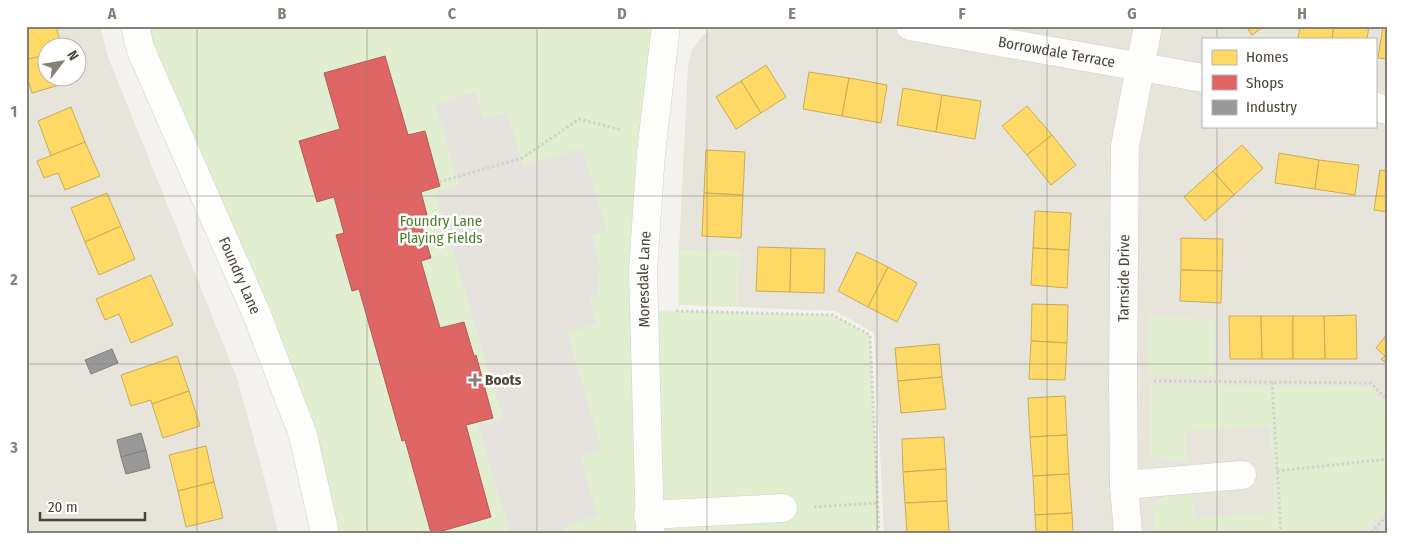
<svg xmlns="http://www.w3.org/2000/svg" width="1414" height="559" font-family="'Fira Sans Condensed',sans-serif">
	<rect width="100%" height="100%" fill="#f4f2ee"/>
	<g fill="#e7e4dc" fill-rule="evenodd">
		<path d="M26,26h74l8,31 129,321 31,113 10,42h-252zM48,48h30v30h-30z"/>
		<path d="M715,26h673v507h-504l-10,-200 -39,-22 -98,-4 2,-55 -60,-2 9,-183 4,-17 10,-14zM1203,39h172v87h-172z"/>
	</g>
	<g fill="#e1eecf">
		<polygon points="135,26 666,26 643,310 833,315 870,335 879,533 325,533"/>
		<polygon points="679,250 740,252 737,307 678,305"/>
		<polygon points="1149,316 1215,320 1214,376 1148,375"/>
		<polygon points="1150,384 1370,387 1388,408 1388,507 1369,527 1343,533 1156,533 1152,505 1167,495 1192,494 1196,519 1274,512 1270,426 1187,431 1187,460 1166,461 1150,455"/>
	</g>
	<polygon fill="#e6e3df" points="475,92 483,119 507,112 523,165 582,148 607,230 592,235 600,264 597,296 590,299 597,324 567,333 602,450 580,457 598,516 565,526 566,533 510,533 478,426 503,418 435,192 459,185 435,104"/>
	<g fill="#ffd966" stroke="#c9ac58">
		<polygon points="26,26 56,26 62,48 48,48 48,54 26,60"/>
		<polygon points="1246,26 1264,26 1252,35"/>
		<polygon points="1300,26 1334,26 1332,39 1298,39"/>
		<polygon points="1334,26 1369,26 1367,39 1332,39"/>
		<polygon points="1383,26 1388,26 1388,59 1378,58"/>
		<polygon points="48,54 48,78 71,78 73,81 32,93 26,73 26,60"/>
		<polygon points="766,65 786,97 761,113 741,81"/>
		<polygon points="809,72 849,78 842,116 803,109"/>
		<polygon points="849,78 887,85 881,123 842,116"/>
		<polygon points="741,81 761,113 736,129 716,97"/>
		<polygon points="903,88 942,95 936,132 897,125"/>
		<polygon points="942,95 981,101 975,139 936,132"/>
		<polygon points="1027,106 1052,135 1027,155 1002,126"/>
		<polygon points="71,107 85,142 51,156 38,121"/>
		<polygon points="1052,135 1076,165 1051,185 1027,155"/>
		<polygon points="85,142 100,176 65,190 58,173 44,178 37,161"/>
		<polygon points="1242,145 1263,168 1234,195 1213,171"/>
		<polygon points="706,150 745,152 743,195 704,193"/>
		<polygon points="1279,153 1319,160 1315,189 1275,183"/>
		<polygon points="1319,160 1359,165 1355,195 1315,189"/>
		<polygon points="1380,170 1388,171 1388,212 1374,210"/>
		<polygon points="1213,171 1234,195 1205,221 1184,197"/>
		<polygon points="107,193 121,226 85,242 71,208"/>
		<polygon points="704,193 743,195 741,238 702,236"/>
		<polygon points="1035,211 1071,213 1069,250 1033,248"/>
		<polygon points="121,226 135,259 99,275 85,242"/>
		<polygon points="1181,238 1223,239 1222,271 1181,270"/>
		<polygon points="758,247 791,248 790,292 756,291"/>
		<polygon points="791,248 825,249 824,293 790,292"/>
		<polygon points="1033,248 1069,250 1067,288 1031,285"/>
		<polygon points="857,252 888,267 868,307 838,291"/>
		<polygon points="888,267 917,283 897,322 868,307"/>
		<polygon points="1181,270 1222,271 1221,303 1180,301"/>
		<polygon points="151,275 173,325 131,343 119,314 105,320 96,299"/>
		<polygon points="1032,304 1068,305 1067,343 1031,341"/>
		<polygon points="1356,315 1357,359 1325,359 1324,316"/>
		<polygon points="1229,316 1261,316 1262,359 1230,359"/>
		<polygon points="1261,316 1293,316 1293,359 1262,359"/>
		<polygon points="1293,316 1324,316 1325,359 1293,359"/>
		<polygon points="1388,333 1388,364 1381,359 1385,356 1376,348"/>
		<polygon points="1031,341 1067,343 1065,380 1029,379"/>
		<polygon points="939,344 942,377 898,381 895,348"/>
		<polygon points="177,356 189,391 152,404 151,400 131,406 121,375"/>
		<polygon points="942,377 946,409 901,413 898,381"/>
		<polygon points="189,391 200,426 163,438 152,404"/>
		<polygon points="1065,396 1067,435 1030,437 1028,398"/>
		<polygon points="1067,435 1069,474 1033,476 1030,437"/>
		<polygon points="944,437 946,469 903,472 902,439"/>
		<polygon points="206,446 214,482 178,491 169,455"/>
		<polygon points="946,469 947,501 905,503 903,472"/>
		<polygon points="1069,474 1072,513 1035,515 1033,476"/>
		<polygon points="214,482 223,518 186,527 178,491"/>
		<polygon points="947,501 949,532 907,533 905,503"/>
		<polygon points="1072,513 1073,533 1036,533 1035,515"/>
	</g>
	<polygon fill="#e06666" stroke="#b35c58" points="385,56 408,135 425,131 440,186 421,192 427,215 419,217 431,258 421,261 440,328 464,322 474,356 476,355 493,418 466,425 491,517 435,533 431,533 405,440 402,441 359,289 352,291 336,235 344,233 334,197 317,202 299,141 340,129 324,73"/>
	<g fill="#999" stroke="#82807c">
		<polygon points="112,349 118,363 91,374 85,360"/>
		<polygon points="141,433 146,450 121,457 117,440"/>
		<polygon points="146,450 150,468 126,474 121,457"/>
	</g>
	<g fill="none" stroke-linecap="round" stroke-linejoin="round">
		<defs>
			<g id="minor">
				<path id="s1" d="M135,26l5,22 117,267 46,120 22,98"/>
				<path id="s2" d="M910,26l293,52"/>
				<polyline points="1375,107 1388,110"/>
				<polyline points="1124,485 1242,475"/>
				<polyline points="648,515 783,508"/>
				<path id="s3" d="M650,533l-7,-263 8,-117 15,-127"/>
				<path id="s4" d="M1128,533l-4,-48 -1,-104 2,-235 23,-120"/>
			</g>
		</defs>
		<use href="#minor" stroke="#d2d0cb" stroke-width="29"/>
		<g stroke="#d3d2cc" stroke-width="3" stroke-dasharray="2.5 2.5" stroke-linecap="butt">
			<polyline points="439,182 522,158 579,119 622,130"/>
			<polyline points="676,311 833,315 870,335 879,533"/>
			<polyline points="1154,381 1371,383 1388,401"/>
			<polyline points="1272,382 1281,533"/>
			<polyline points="1277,471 1388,459"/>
			<polyline points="814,507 877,503"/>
			<polyline points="1366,533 1373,531 1388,514"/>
		</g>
		<use href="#minor" stroke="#fdfdfc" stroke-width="28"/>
	</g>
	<path fill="none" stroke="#868178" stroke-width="1" stroke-opacity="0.55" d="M197,26v507M367,26v507M537,26v507M707,26v507M877,26v507M1047,26v507M1217,26v13M1217,126v407M26,196h1362M26,364h1362"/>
	<path fill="#868178" stroke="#fff" stroke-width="2" d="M472.5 372.5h5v5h5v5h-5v5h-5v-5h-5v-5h5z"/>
	<g text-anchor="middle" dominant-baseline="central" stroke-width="5" stroke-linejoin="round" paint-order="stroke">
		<g font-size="15" fill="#4b4439" stroke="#fff">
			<text stroke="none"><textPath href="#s2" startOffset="149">Borrowdale Terrace</textPath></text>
			<text stroke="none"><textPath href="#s1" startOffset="271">Foundry Lane</textPath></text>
			<text stroke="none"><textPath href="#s3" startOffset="254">Moresdale Lane</textPath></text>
			<text stroke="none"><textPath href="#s4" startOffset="255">Tarnside Drive</textPath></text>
		</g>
		<g font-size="15" fill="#4a7f2a" stroke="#fff">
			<text x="441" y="221">Foundry Lane<tspan x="441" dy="17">Playing Fields</tspan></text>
		</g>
		<g font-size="15" font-weight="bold" fill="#4b4439" stroke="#fff" text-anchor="start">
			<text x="485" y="380">Boots</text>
		</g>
	</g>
	<rect width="1414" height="559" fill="none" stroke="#ffffff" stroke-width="55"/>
	<rect x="1202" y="38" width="175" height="90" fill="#ffffff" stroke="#b7b4b0"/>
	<rect x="1212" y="50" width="25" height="15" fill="#ffd966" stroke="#b7b4b0"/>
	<text x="1246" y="62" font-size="15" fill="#4b4439">Homes</text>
	<rect x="1212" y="75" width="25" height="15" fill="#e06666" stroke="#b7b4b0"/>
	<text x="1246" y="88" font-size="15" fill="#4b4439">Shops</text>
	<rect x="1212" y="100" width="25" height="15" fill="#999999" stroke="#b7b4b0"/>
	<text x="1246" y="112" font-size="15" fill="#4b4439">Industry</text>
	<g transform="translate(62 62) rotate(59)"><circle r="24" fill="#ffffff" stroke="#b7b4b0"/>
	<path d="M0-4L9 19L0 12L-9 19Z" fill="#868178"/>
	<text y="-8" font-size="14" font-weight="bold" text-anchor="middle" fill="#4b4439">N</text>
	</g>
	<path d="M40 512v8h105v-8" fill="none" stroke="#4b4439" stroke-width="2.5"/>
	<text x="48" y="512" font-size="15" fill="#4b4439" stroke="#ffffff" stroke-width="4" paint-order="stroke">20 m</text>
	<rect x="28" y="28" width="1358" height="504" fill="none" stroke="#868178" stroke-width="2"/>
	<g font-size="16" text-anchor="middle" font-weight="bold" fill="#868178">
		<text x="112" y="19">A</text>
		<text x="282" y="19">B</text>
		<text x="452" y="19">C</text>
		<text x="622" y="19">D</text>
		<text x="792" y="19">E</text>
		<text x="962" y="19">F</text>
		<text x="1132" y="19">G</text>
		<text x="1302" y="19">H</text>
		<text x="14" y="117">1</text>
		<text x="14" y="285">2</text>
		<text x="14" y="453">3</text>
	</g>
</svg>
